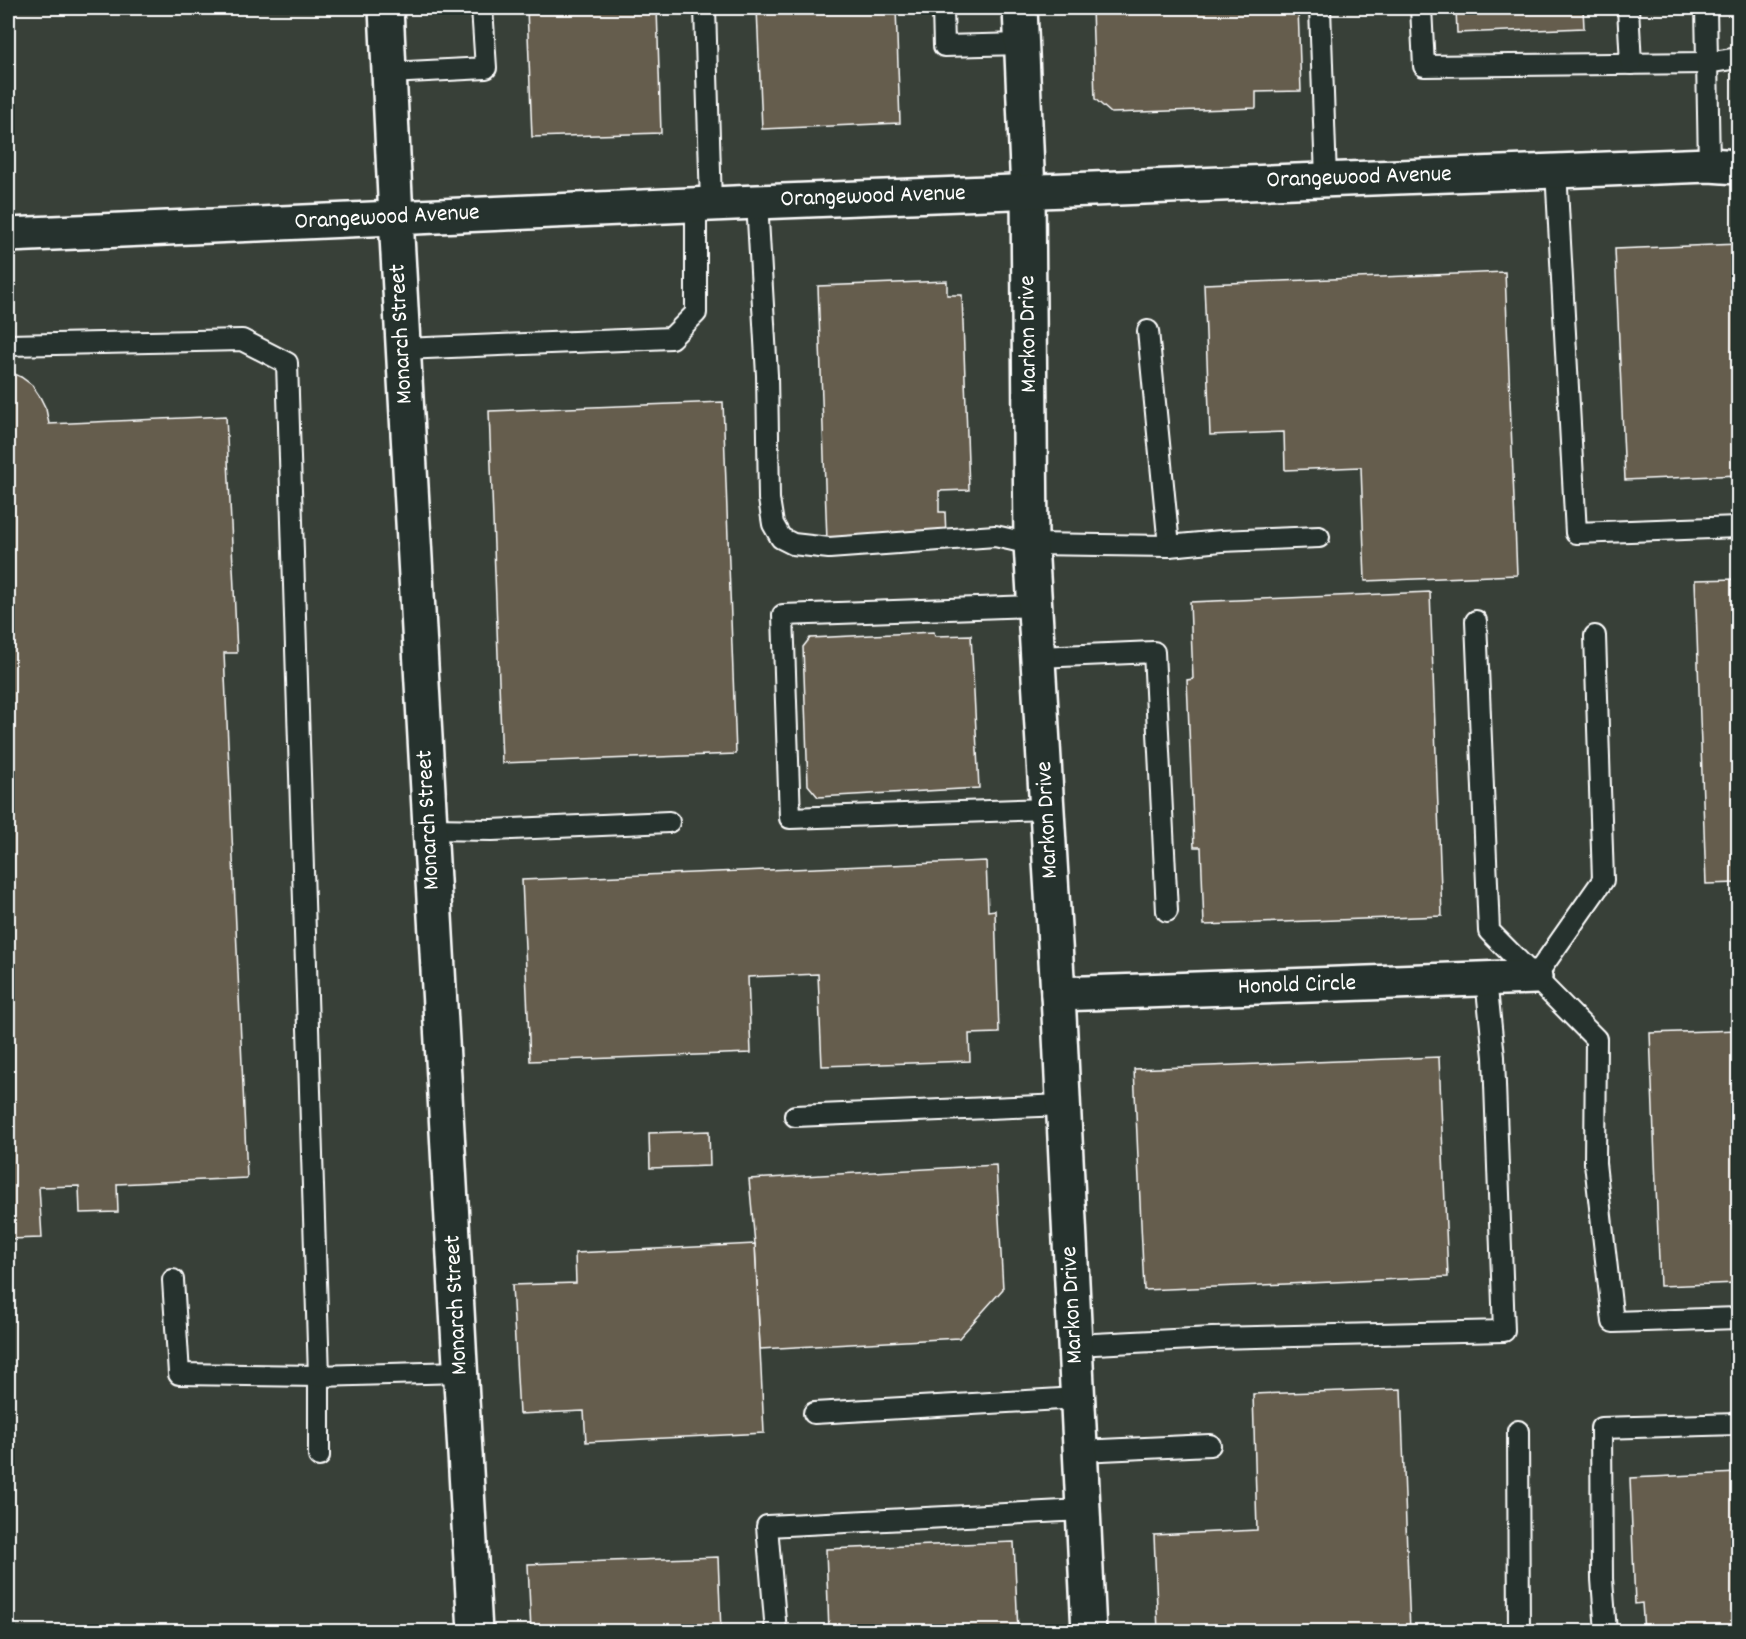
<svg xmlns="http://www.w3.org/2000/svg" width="1746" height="1639" font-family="Dekko,sans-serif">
	<rect width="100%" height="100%" fill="#26332d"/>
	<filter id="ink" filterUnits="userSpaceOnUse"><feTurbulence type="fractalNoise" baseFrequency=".0167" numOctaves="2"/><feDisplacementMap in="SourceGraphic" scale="12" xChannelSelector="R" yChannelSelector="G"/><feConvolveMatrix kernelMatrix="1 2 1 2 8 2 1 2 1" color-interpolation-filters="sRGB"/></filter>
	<g filter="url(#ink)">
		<polygon fill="#394037" points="8,8 1738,8 1738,1631 8,1632"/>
		<g fill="#655d4e" stroke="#fff" stroke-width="1.5">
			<polygon points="527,8 657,8 661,133 532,137"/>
			<polygon points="757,8 896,8 900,123 762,129"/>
			<polygon points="1092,8 1298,8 1301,91 1256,92 1256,108 1111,113 1095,99"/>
			<polygon points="1456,8 1583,8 1584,28 1457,33"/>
			<polygon points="1738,244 1738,475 1625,480 1615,249"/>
			<polygon points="1505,272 1517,575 1365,581 1361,467 1285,470 1284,432 1210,435 1204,284"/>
			<polygon points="947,281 947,295 962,295 969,490 939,491 939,512 945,512 946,536 827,541 818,286"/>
			<polygon points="8,371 21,377 32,385 40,397 46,409 49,424 226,416 237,653 224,653 247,1178 117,1184 118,1212 80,1213 79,1186 39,1187 42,1238 8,1239"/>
			<polygon points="723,402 736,754 502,763 489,411"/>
			<polygon points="1738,579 1738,883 1706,884 1695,580"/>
			<polygon points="1430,592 1442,916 1204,925 1201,847 1194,847 1187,680 1193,679 1190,602"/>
			<polygon points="934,632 935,636 971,635 979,788 818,797 808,785 803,647 810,638"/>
			<polygon points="986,861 988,911 995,910 999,1033 969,1034 970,1061 822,1066 818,974 748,977 751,1053 530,1061 522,880"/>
			<polygon points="1738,1030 1738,1283 1660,1286 1650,1033"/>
			<polygon points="1439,1057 1448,1277 1144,1290 1134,1069"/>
			<polygon points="709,1131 710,1166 650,1168 649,1133"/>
			<polygon points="996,1165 1003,1289 959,1338 760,1349 755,1244 749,1179"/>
			<polygon points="755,1244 764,1433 586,1442 584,1411 519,1414 512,1285 576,1283 575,1253"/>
			<polygon points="1401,1389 1410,1632 1158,1632 1154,1535 1257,1530 1253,1394"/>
			<polygon points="1738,1473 1738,1632 1644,1632 1642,1603 1635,1604 1630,1478"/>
			<polygon points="1014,1542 1018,1632 829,1632 826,1549"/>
			<polygon points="718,1557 721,1632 531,1632 528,1564"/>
		</g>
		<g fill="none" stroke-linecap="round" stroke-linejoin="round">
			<defs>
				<g id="service">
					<polyline points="705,8 711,204"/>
					<polyline points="943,8 944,46 1021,44"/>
					<polyline points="1320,8 1326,179"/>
					<polyline points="1421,8 1424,66 1707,63 1738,58"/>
					<polyline points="1628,8 1631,64"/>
					<polyline points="1706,8 1709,165"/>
					<polyline points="389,73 486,68 482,8"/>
					<polyline points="1556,170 1576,533 1738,527"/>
					<polyline points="757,202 767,375 769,499 773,524 781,538 793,544 829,548 995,536 1031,544 1169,546 1148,331"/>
					<polyline points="8,345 242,340 287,363 319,1376 319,1456"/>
					<polyline points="403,349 671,338 696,313 696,204"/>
					<polyline points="1169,546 1221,541 1319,537"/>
					<polyline points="1035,606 783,615 790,818 1047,809"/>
					<polyline points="1476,621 1489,931 1596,1039 1595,1163 1613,1322 1738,1318"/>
					<polyline points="1038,657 1154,652 1167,911"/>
					<polyline points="430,829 492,830 669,822"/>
					<polyline points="1535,977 1603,880 1595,636"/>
					<polyline points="795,1116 1064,1105"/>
					<polyline points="173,1280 179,1374 319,1376 460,1372"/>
					<polyline points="1075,1345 1212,1338 1504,1331 1494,1057 1486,979"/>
					<polyline points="814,1413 1078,1398"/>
					<polyline points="1518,1431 1519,1632"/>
					<polyline points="1080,1451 1210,1445"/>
					<polyline points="776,1632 767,1526 1083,1510"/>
					<polyline points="1606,1632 1602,1579 1601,1428 1738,1424"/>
				</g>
				<g id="minor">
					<polyline points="386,8 396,218 475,1632"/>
					<polyline points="1020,8 1028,192 1031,544 1058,994 1089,1632"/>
					<polyline points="1058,994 1535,977"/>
				</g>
				<polyline id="tertiary" points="8,235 757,202 1709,165 1738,167"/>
			</defs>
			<use href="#service" stroke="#fff" stroke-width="24"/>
			<use href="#minor" stroke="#fff" stroke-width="38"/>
			<use href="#tertiary" stroke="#fff" stroke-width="38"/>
			<use href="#service" stroke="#26332d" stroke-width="20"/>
			<use href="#minor" stroke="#26332d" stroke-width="33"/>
			<use href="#tertiary" stroke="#26332d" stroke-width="33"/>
		</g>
	</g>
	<g text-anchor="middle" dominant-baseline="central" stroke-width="4.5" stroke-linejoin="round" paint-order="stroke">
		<g font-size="24" fill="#fff" stroke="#26332d">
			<text transform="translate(1359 178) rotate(-2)">Orangewood Avenue</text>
			<text transform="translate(873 197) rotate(-2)">Orangewood Avenue</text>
			<text transform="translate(387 218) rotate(-3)">Orangewood Avenue</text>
			<text transform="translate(402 334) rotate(-93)">Monarch Street</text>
			<text transform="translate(1029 334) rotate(-91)">Markon Drive</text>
			<text transform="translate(429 820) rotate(-93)">Monarch Street</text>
			<text transform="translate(1048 820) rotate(-93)">Markon Drive</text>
			<text transform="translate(1297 986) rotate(-2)">Honold Circle</text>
			<text transform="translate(457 1305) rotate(-93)">Monarch Street</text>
			<text transform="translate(1073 1305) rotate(-93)">Markon Drive</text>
		</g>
	</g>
	<rect width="1746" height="1639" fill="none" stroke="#26332d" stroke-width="30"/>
	<rect x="15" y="15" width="1716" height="1609" fill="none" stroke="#fff" stroke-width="2" filter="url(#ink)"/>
</svg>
